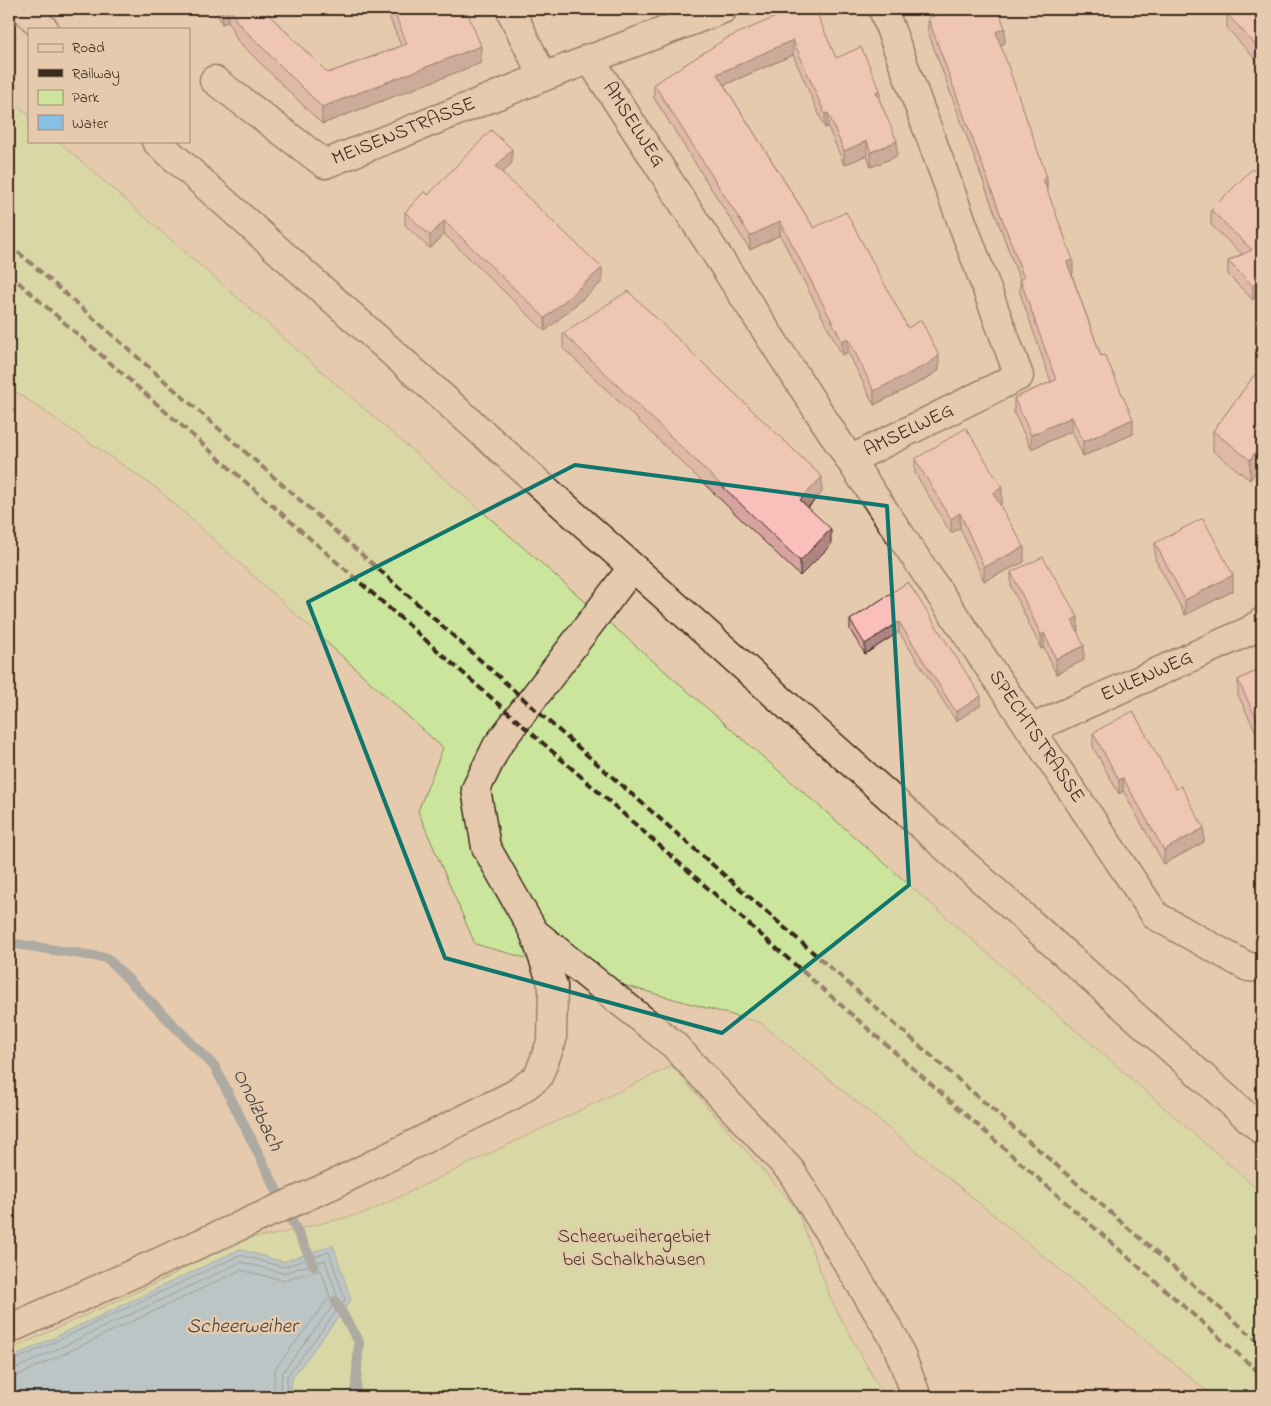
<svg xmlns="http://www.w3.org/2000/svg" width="1271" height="1406" font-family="'Indie Flower',sans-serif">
	<rect width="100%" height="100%" fill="#e6caad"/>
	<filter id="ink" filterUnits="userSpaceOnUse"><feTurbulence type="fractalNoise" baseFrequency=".02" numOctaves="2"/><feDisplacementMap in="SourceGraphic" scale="10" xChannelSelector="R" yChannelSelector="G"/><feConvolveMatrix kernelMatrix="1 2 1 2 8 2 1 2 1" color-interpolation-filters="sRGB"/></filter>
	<g filter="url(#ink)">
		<g fill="#cbe69c" stroke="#83885d">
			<polygon points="9,98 29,115 29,141 58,141 1262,1193 1262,1397 1214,1397 761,1023 475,944 418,811 443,748 159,490 9,387"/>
			<polygon points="672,1066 796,1208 833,1304 884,1397 9,1397 9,1350 169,1277 229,1241 274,1235 368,1212"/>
		</g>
		<polygon fill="#87bfe5" stroke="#698395" points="333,1245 351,1300 292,1378 291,1397 9,1397 9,1359 240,1249 283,1262"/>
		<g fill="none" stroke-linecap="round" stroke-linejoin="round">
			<g stroke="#59666e" stroke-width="1">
				<polyline points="9,1363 240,1255 283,1267 329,1252 345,1300 287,1376 287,1397"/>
				<polyline points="9,1370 15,1369 241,1262 283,1273 325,1260 338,1299 282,1373 280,1397"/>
				<polyline points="9,1377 19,1375 241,1270 282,1280 321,1270 330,1297 275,1369 273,1397"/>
			</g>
			<g stroke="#698395" stroke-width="10">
				<polyline points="9,943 107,958 215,1067 314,1265"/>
				<polyline points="335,1301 359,1342 355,1397"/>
			</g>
			<defs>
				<g id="minor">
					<polyline points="589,58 850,460 1019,376 883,9"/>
					<polyline points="543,77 723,9"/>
					<polyline points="214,80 325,164 543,77 510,9"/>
					<polyline points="850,460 1156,916 1248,967 1262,968"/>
					<polyline points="1031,729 1249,631 1262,622"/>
					<polyline points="534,932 674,1045 791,1171 895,1340 917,1397"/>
					<polyline points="9,1329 336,1183 513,1095 538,1077 552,1040 553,986 534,932 486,847 476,789 497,746 632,568"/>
				</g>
				<g id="secondary">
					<polyline points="25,9 44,29"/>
					<polyline points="156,141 1262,1130"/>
				</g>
			</defs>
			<use href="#minor" stroke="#3b2a1e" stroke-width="31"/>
			<use href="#secondary" stroke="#3b2a1e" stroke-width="31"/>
			<use href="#minor" stroke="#e6caad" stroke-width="28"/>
			<use href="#secondary" stroke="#e6caad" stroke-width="28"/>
			<g stroke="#3b2a1e" stroke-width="4" stroke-dasharray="8 4" stroke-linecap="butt">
				<polyline points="9,244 401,589 547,720 1262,1345"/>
				<polyline points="9,274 1262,1375"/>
			</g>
		</g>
		<g fill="#d7a3a1" stroke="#3b2a1e">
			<polygon points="215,9 263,9 328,73 401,46 386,9 466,9 481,63 322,124 237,40 228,21 222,24"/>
			<polygon points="794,9 836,58 880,101 897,156 871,167 867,155 844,165 828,127 825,128 793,55 724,85 814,228 908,328 939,370 926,379 874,405 848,352 842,355 780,235 750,250 654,98 654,84"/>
			<polygon points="1262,9 1262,67 1227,28 1227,14"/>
			<polygon points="928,18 1005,43 1000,45 1047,192 1073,274 1072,275 1101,356 1133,434 1083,456 1072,431 1031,449 1014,413 1014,398 1051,382 1020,293 1020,281 928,32"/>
			<polygon points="512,163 502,173 602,282 545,331 444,234 430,249 405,225 405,212"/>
			<polygon points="1262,178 1262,290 1253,300 1228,275 1228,261 1242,254 1211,225 1211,210"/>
			<polygon points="563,333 822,492 808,508 831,545 800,576 563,348"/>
			<polygon points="1262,365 1250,480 1213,451 1213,431"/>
			<polygon points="915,459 1002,503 1000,504 1024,562 984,581 960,528 951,533 915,473"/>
			<polygon points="1155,543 1233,591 1185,615 1155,559"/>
			<polygon points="1011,572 1078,631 1077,632 1084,660 1056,674 1044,648 1041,649 1011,586"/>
			<polygon points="908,582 981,705 956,721 899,632 865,654 850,630 850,620"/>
			<polygon points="1262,668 1262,745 1238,695 1238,680"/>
			<polygon points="1093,733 1176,789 1204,842 1164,864 1123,791 1119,794 1093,747"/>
		</g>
		<g fill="#af8583" stroke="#3b2a1e">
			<polygon points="222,9 228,9 228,21 222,24"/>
			<polygon points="574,9 582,9 574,12"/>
			<polygon points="1005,28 1005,43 996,46 996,32"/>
			<polygon points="793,40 793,55 717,88 717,74"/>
			<polygon points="481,46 481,63 322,124 322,107"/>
			<polygon points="880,90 880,105 876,92"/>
			<polygon points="828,113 828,127 825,128 825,114"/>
			<polygon points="867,141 867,155 844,165 844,151"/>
			<polygon points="897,141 897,156 871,167 871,152"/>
			<polygon points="512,149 512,163 496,180 496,167"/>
			<polygon points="1047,177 1047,192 1043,179"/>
			<polygon points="444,221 444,234 430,249 430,236"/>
			<polygon points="780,221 780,235 750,250 750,236"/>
			<polygon points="1073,260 1073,274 1067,276 1067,262"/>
			<polygon points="602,268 602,282 545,331 545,318"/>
			<polygon points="1262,276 1262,290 1253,300 1253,286"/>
			<polygon points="848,338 848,352 842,355 842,341"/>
			<polygon points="939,356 939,370 926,379 874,405 874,391"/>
			<polygon points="1072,417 1072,431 1031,449 1031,435"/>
			<polygon points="1133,419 1133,434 1083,456 1083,442"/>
			<polygon points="1262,443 1262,463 1250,480 1250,460"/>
			<polygon points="822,477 822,492 800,516 800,500"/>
			<polygon points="1002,488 1002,503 993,508 993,493"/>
			<polygon points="960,513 960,528 951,533 951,519"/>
			<polygon points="831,529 831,545 800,576 800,561"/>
			<polygon points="1024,547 1024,562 984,581 984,567"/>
			<polygon points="1233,575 1233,591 1185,615 1185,600"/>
			<polygon points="1078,617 1078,631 1072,634 1072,620"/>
			<polygon points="899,622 899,632 865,654 865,644"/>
			<polygon points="1044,633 1044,648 1041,649 1041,635"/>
			<polygon points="1084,646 1084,660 1056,674 1056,659"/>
			<polygon points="981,696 981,705 956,721 956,712"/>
			<polygon points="1123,778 1123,791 1119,794 1119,780"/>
			<polygon points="1204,828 1204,842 1164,864 1164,850"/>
		</g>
		<g fill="#fabebb" stroke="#3b2a1e">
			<polygon points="231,9 263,9 328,73 407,44 393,9 466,9 481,46 322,107 237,22"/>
			<polygon points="794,9 815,9 836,58 861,47 880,90 876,92 897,141 871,152 867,141 844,151 828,113 825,114 793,40 717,74 814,228 846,212 908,328 921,320 939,356 926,365 874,391 848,338 842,341 780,221 750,236 654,84 727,38"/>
			<polygon points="954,9 998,9 1005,28 996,32 1047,177 1043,179 1073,260 1067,262 1101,356 1105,355 1133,419 1083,442 1072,417 1031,435 1014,398 1056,380 1020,279 1024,278 928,18"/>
			<polygon points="1232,9 1262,9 1262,52 1227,14"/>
			<polygon points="491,130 512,149 496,167 602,268 545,318 444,221 430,236 405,212 425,191 428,195"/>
			<polygon points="1252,169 1262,178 1262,276 1253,286 1228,261 1252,250 1211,210"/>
			<polygon points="628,291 822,477 800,500 831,529 800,561 563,333"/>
			<polygon points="1262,365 1262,443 1250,460 1213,431"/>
			<polygon points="966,428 1002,488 993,493 1024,547 984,567 960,513 951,519 915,459"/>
			<polygon points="1203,518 1233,575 1185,600 1155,543"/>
			<polygon points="1043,557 1078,617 1072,620 1084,646 1056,659 1044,633 1041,635 1011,572"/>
			<polygon points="908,582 981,696 956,712 899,622 865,644 850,620"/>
			<polygon points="1262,668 1262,730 1238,680"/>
			<polygon points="1133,711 1176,789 1181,786 1204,828 1164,850 1123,778 1119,780 1093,733"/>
		</g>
	</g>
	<path d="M0 0H1271V1406H0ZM575,465l312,41 22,379 -187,148 -277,-75 -137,-356z" fill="#e6caad" fill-opacity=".55" fill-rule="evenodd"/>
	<path fill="none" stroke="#0f766e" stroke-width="4" stroke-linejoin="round" d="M575,465l312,41 22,379 -187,148 -277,-75 -137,-356z"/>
	<g text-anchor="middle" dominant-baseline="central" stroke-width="5" stroke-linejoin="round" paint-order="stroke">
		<g font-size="20" fill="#3b2a1e" stroke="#e6caad">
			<text transform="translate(633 125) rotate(57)">AMSELWEG</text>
			<text transform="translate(404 132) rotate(-22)">MEISENSTRASSE</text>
			<text transform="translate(909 431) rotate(-26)">AMSELWEG</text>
			<text transform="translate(1147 677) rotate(-24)">EULENWEG</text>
			<text transform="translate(1036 737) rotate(56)">SPECHTSTRASSE</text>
		</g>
		<g font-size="20" fill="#493d2b" stroke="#e6caad">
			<text x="634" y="1237">Scheerweihergebiet<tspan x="634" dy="23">bei Schalkhausen</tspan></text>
		</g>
		<g font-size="21" font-style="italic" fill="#46403c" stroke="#e6caad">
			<text transform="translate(257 1110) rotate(64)">Onolzbach</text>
			<text x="242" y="1327">Scheerweiher</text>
		</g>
	</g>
	<rect width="1271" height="1406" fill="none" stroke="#e6caad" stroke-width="30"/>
	<rect x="15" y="15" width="1241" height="1376" fill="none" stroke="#3b2a1e" stroke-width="2" filter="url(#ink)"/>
	<rect x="28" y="28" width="162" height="115" fill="#e6caad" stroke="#a28a74"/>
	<rect x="38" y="44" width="25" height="8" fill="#e6caad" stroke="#a28a74"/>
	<text x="72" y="52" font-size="15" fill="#3b2a1e">Road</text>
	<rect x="38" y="69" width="25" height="8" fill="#3b2a1e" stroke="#a28a74"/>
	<text x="72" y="78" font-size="15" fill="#3b2a1e">Railway</text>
	<rect x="38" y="90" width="25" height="15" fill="#cbe69c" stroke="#a28a74"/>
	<text x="72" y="102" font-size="15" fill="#3b2a1e">Park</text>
	<rect x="38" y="115" width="25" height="15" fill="#87bfe5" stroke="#a28a74"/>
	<text x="72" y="128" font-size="15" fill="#3b2a1e">Water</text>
</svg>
